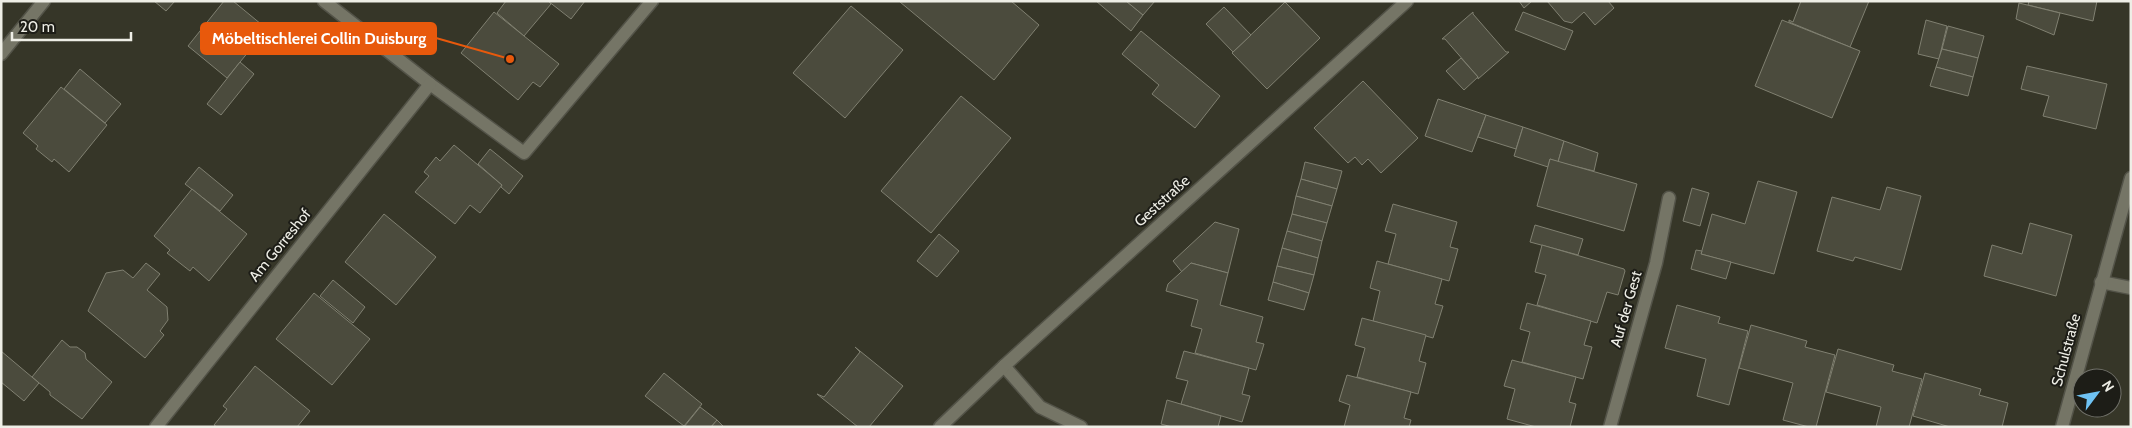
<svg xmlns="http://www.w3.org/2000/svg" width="2132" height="428" font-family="Cabin,sans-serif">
	<rect width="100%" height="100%" fill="#363628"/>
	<g fill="#4b4b3d" stroke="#808071">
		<polygon points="154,1 175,1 166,11"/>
		<polygon points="224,1 233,1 267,29 227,78 188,46"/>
		<polygon points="506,1 548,1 551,4 524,36 497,13"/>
		<polygon points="548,1 585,1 571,19"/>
		<polygon points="1011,1 1039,25 994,80 900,2"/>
		<polygon points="1096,1 1126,1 1143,15 1131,31"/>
		<polygon points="1126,1 1155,1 1143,15"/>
		<polygon points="1519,1 1532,1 1524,8"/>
		<polygon points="1547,1 1608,1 1614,8 1595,25 1584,12 1572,23 1564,21"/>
		<polygon points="1801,1 1869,1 1850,47 1789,22 1789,20 1793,22"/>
		<polygon points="2029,1 2097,1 2093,21 2028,5"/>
		<polygon points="1285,2 1320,38 1267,89 1232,53"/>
		<polygon points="2019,3 2060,13 2054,35 2016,19"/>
		<polygon points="851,6 903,50 845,118 793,73"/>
		<polygon points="1224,7 1251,35 1233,52 1206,24"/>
		<polygon points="494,12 559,64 540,87 533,82 518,100 461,53"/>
		<polygon points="1473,12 1473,14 1506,52 1509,52 1478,79 1478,77 1445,39 1442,39"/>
		<polygon points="1523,12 1573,31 1565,50 1515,30"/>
		<polygon points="1782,20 1860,51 1832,118 1755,86"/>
		<polygon points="1926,20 1947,26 1939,59 1918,54"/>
		<polygon points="1948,26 1984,36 1978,58 1942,49"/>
		<polygon points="1141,31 1220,96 1195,128 1152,94 1159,85 1122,54"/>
		<polygon points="1942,49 1978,58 1973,77 1936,67"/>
		<polygon points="1461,58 1478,77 1464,90 1446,71"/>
		<polygon points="240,62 254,74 221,115 207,104"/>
		<polygon points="2027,66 2107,84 2096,129 2043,116 2049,96 2021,89"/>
		<polygon points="1936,67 1973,77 1968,96 1930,86"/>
		<polygon points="80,69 121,104 105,123 64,89"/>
		<polygon points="1363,81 1418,138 1381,173 1368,159 1362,165 1355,157 1348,163 1314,128"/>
		<polygon points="61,87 107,125 69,172 54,159 52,162 36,149 38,146 23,133"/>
		<polygon points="961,96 1011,138 931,233 881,191"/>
		<polygon points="1438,99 1486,115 1472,152 1425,136"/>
		<polygon points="1486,115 1523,127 1516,149 1478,137"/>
		<polygon points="1523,127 1564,141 1558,162 1550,159 1548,167 1514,156"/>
		<polygon points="1564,141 1598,153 1594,171 1558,162"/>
		<polygon points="454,145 502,185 480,213 470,205 455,224 415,192 429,176 424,172 436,157 440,161"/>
		<polygon points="490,149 523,176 509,194 501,187 502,185 478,164"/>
		<polygon points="1550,159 1637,184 1624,231 1537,206"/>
		<polygon points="1305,162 1342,171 1337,189 1301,179"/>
		<polygon points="199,167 233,195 220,211 185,184"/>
		<polygon points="1301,179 1337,189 1332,206 1296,196"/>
		<polygon points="1758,181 1797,192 1774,274 1701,254 1712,214 1745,224"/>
		<polygon points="1887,187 1921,196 1901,270 1855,257 1853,261 1817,251 1832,197 1880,210"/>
		<polygon points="1692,188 1709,193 1700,226 1683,221"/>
		<polygon points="192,189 247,234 209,281 193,267 190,271 167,253 170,250 154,236"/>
		<polygon points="1296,196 1332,206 1327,223 1292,214"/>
		<polygon points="1393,204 1457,222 1450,247 1458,249 1449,281 1388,264 1396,234 1385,231"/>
		<polygon points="384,214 436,257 396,305 345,262"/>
		<polygon points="1292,214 1327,223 1322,241 1287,231"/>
		<polygon points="1215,222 1239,229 1228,273 1191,263 1182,272 1173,261"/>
		<polygon points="2030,223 2072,235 2056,296 1984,276 1992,245 2022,254"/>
		<polygon points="1535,225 1583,239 1578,255 1530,242"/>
		<polygon points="1287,231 1322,241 1318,258 1282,248"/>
		<polygon points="939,234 959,251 937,277 917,261"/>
		<polygon points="1542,245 1624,269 1625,271 1618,295 1607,292 1597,323 1537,305 1546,275 1535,272"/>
		<polygon points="1282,248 1318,258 1314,275 1277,266"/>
		<polygon points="1696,250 1702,251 1701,254 1731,262 1726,279 1691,269"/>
		<polygon points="1377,261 1442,279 1435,304 1443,306 1433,338 1373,321 1380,291 1370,288"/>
		<polygon points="146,263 160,274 147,290 167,307 168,320 160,331 164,335 145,358 88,311 106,273 123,270 133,278"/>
		<polygon points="1191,263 1228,273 1220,305 1263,317 1256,342 1264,344 1256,370 1195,353 1202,329 1191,326 1198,300 1166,291 1168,284"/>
		<polygon points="1277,266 1314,275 1309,293 1273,282"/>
		<polygon points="333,280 365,307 353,323 320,296"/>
		<polygon points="1273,282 1309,293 1304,310 1268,300"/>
		<polygon points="314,293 370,339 332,385 276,339"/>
		<polygon points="1527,303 1591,321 1584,345 1592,347 1583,379 1522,362 1530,332 1520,329"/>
		<polygon points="1677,305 1720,317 1718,323 1748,331 1729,405 1697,396 1706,359 1665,348"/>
		<polygon points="1362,318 1426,335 1419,361 1426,363 1418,394 1357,377 1365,348 1355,345"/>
		<polygon points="1751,325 1807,341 1805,347 1835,355 1816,427 1809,427 1783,420 1793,383 1739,368"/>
		<polygon points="62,340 70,347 77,347 85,353 86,359 112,382 82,419 50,395 50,392 32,377"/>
		<polygon points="855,347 903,386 869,427 858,427 817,394 824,397 860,352"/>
		<polygon points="1838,349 1894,365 1892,371 1922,379 1909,427 1876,427 1881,407 1826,392"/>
		<polygon points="1,351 39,383 24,401 1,382"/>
		<polygon points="1184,351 1249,368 1242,394 1250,396 1242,422 1181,404 1188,381 1176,378"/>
		<polygon points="1512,360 1576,377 1569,402 1576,404 1570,427 1536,427 1507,419 1515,389 1504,386"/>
		<polygon points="255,366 310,411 297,427 217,427 214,425 227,409 223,406"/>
		<polygon points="664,373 702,404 684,426 645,396"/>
		<polygon points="1925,373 1981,389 1979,395 2008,403 2002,427 1950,427 1913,416"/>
		<polygon points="1347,375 1411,392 1404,418 1411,420 1409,427 1344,427 1350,405 1339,401"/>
		<polygon points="1167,400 1221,416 1218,427 1172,427 1161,424"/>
		<polygon points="700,407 717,420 711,427 684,427"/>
		<polygon points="717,420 724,427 711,427"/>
	</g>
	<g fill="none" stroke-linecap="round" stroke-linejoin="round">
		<defs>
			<g id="minor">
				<polyline points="324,1 430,84 524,153 652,1"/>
				<polyline points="1,54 44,1"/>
				<polyline points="2101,282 2131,288"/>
				<polyline points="1004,366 1040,407 1081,427"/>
				<polyline points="156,427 430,84"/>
				<polyline points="940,427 1004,366 1407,1"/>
				<polyline points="1610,427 1656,263 1669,198"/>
			</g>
			<polyline id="tertiary" points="2062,427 2131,178"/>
		</defs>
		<use href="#minor" stroke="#535348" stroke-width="15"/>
		<use href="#tertiary" stroke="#535348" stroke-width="15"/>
		<use href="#minor" stroke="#757566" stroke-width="12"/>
		<use href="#tertiary" stroke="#757566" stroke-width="12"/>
	</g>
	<g text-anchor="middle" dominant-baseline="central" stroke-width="4" stroke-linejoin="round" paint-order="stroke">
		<g font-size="15" fill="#eeeee6" stroke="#1d1d17">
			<text transform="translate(1162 201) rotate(-42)">Geststraße</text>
			<text transform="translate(280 245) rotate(-51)">Am Gorreshof</text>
			<text transform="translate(1626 309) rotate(-74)">Auf der Gest</text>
			<text transform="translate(2066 350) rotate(-75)">Schulstraße</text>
		</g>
	</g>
	<path fill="none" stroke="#e8590c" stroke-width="2" d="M510 59L436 38"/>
	<circle fill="#e8590c" stroke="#1d1d17" stroke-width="2" cx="510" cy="59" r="5"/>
	<rect fill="#e8590c" stroke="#e8590c" stroke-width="2" x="201" y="23" width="235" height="31" rx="5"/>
	<g font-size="16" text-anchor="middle" font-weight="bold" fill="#fff">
		<text x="319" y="44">Möbeltischlerei Collin Duisburg</text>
	</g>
	<rect width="2132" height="428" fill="none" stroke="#eeeee6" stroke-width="5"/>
	<g transform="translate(2097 393) rotate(58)"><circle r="24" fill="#1d1d17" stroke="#71716a"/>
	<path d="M0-4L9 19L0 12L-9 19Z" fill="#6ec2f3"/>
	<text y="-8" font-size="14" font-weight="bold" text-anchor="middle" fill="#eeeee6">N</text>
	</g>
	<path d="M12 32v8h119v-8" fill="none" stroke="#eeeee6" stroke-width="2.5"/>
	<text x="20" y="32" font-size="15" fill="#eeeee6" stroke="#1d1d17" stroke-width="4" paint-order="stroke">20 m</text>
</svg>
